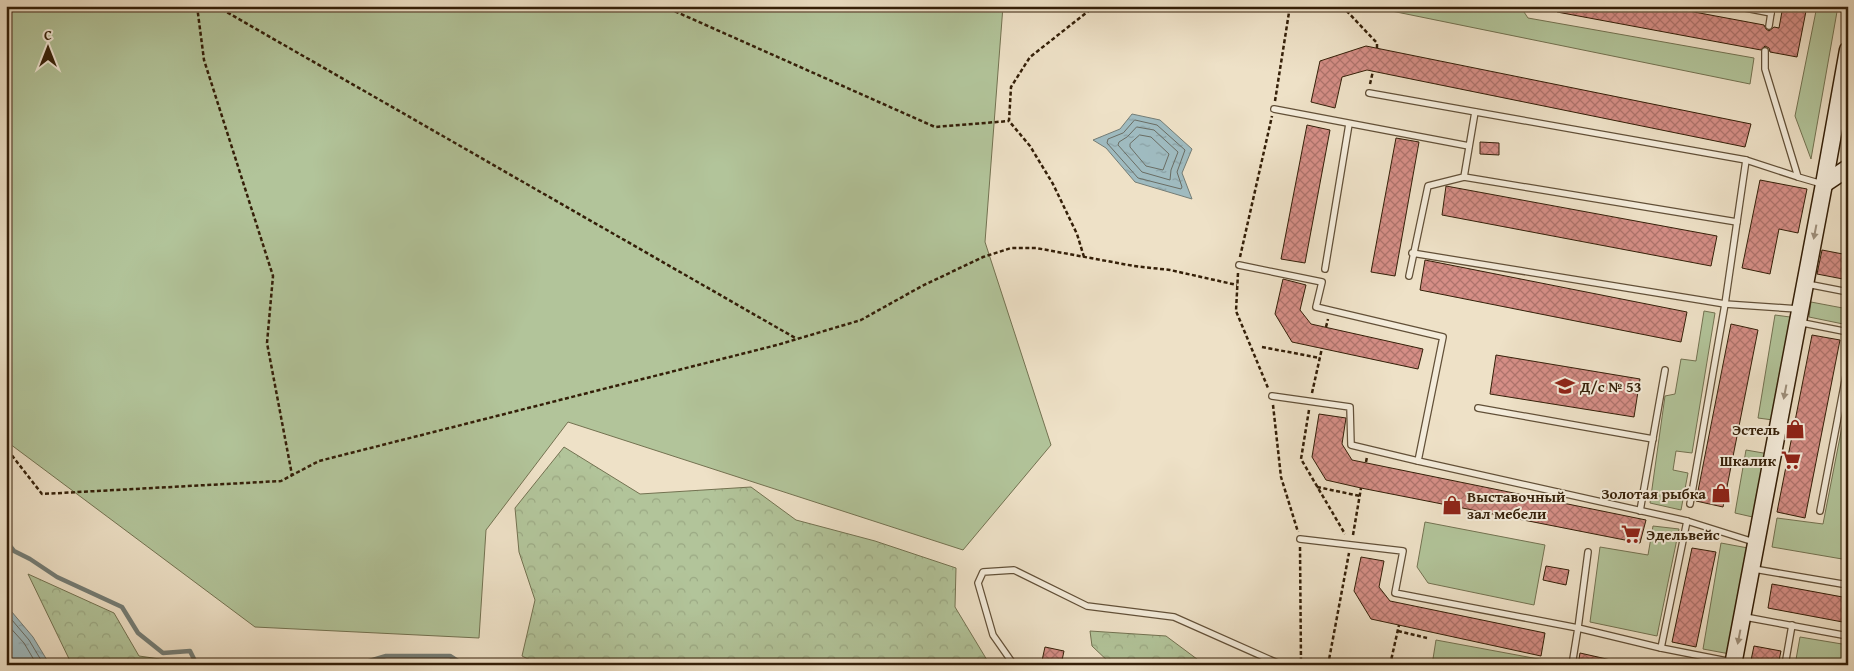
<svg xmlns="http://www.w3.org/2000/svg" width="1854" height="671" font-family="'Gentium Book Plus',serif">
	<defs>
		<pattern id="forest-crowns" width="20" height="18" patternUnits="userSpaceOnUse" patternTransform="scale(1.25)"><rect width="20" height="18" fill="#b2c49a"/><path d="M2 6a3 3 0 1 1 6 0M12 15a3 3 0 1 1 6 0" fill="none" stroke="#9aa883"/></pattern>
		<pattern id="water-ripples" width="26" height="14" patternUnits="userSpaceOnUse" patternTransform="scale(1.25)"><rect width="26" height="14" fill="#9fbbc0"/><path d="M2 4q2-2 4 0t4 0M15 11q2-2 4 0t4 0" fill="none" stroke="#8aa0a4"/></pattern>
		<pattern id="building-cross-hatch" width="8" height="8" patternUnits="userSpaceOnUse" patternTransform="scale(1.25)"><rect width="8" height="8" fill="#d58e86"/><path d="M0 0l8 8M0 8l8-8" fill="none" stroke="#ae736c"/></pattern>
	</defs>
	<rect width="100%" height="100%" fill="#eee1c7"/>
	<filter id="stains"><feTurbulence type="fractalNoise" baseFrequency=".004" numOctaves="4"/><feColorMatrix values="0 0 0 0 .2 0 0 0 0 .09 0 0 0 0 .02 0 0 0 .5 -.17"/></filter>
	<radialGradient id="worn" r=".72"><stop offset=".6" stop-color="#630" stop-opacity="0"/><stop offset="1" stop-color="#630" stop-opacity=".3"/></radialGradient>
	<g fill="#b2c49a" stroke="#737251">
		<polygon points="6,6 1003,6 985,242 1051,445 963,550 568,422 486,530 479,638 255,627 6,441"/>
		<polygon points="1367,6 1520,6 1528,18 1754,58 1750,84"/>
		<polygon points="1817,6 1838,6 1811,159 1795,116"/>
		<polygon points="1811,302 1848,309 1848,325 1809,317"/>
		<polygon points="1704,311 1715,313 1692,453 1676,451 1673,470 1688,473 1681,510 1650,503 1665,396 1675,394 1681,359 1696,361"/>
		<polygon points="1775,315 1790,317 1773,420 1758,418"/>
		<polygon points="1848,396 1848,560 1772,547 1777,518 1823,524"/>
		<polygon points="1746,450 1769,454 1757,518 1735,513"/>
		<polygon points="1425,522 1545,545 1534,605 1428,583 1417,567"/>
		<polygon points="1653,526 1679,529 1657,636 1590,622 1600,547 1648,555"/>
		<polygon points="1721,543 1748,548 1730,654 1703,649"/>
		<polygon points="1800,637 1848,645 1848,665 1795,665"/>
		<polygon points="1436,640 1560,663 1560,665 1432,665"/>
	</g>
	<g fill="url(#forest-crowns)" stroke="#737251">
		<polygon points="564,447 640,494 751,487 796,520 875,541 956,568 955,607 990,665 540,665 522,656 535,600 519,552 515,508"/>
		<polygon points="28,574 114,613 139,656 181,662 183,665 72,665"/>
		<polygon points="1090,631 1166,636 1205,665 1112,665 1092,646"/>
	</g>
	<g fill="url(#water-ripples)" stroke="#747d76">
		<polygon points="1132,114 1160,120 1192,149 1182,173 1192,199 1135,182 1106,148 1093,140 1120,129"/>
		<polygon points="6,605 33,637 50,665 6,665"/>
	</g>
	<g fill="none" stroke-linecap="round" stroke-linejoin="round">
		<g stroke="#6a6d64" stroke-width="1">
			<polygon points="1135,120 1157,125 1185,150 1177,172 1182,187 1181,189 1138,178 1107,143 1108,139 1123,133"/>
			<polygon points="1137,127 1154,130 1178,152 1171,170 1170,180 1142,172 1118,145 1119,142 1127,137"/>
			<polygon points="1140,135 1151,137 1169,154 1163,170 1146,166 1130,147 1130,144"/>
			<polyline points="6,613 29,640 44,665"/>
			<polyline points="6,623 24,643 37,665"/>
		</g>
		<g stroke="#747d76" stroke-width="4.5">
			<polyline points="6,541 14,551 30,559 57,577 122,607 138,633 163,653 190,651 197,665"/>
			<polyline points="356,665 386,656 450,656 464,665"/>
		</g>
	</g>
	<g fill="url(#building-cross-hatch)" stroke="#341f08">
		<polygon points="1558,6 1662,6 1764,25 1766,29 1769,31 1774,27 1779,28 1783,6 1807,6 1797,57 1770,52 1769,48 1765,46 1761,50 1557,12"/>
		<polygon points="1366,46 1751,124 1745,147 1367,70 1342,77 1335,108 1311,102 1320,61"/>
		<polygon points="1307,125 1330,130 1305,263 1281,259"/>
		<polygon points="1396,138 1419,142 1395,276 1371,272"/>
		<polygon points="1480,142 1499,143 1499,155 1480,154"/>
		<polygon points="1760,180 1807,189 1798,233 1779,229 1770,274 1742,268"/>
		<polygon points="1446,186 1717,236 1711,266 1442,215"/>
		<polygon points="1822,250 1848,255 1848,280 1817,274"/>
		<polygon points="1425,260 1687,312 1681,342 1420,290"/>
		<polygon points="1283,279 1306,285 1300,310 1311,324 1423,349 1418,369 1292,342 1275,314"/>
		<polygon points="1731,324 1758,330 1723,507 1696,501"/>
		<polygon points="1812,335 1840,340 1805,518 1777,512"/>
		<polygon points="1496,355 1640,379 1634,417 1490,394"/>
		<polygon points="1319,414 1346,418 1342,444 1352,460 1646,520 1640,543 1361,488 1326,480 1312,457"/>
		<polygon points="1692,548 1716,552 1696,647 1672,642"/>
		<polygon points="1361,557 1384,561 1379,587 1390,601 1545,633 1541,656 1371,619 1354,591"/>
		<polygon points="1546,566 1569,570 1566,585 1543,580"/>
		<polygon points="1772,584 1848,598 1848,623 1768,608"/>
		<polygon points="1754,646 1781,651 1778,665 1750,665"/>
		<polygon points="1045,647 1064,651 1061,665 1041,665"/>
		<polygon points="1580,653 1611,660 1611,665 1578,665"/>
	</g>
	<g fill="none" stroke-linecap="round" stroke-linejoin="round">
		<defs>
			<g id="lane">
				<polyline points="1735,6 1771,13 1772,6"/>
				<polyline points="1769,26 1771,13"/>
				<polyline points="1765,51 1765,69 1798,177 1822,184"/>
				<polyline points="1369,93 1746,160 1798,177"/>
				<polyline points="1274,109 1469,146"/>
				<polyline points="1464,177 1737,222"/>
				<polyline points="1412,253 1725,304 1798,309"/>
				<polyline points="1239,265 1322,282 1316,307 1443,337 1418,461 1687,521"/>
				<polyline points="1325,269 1349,124"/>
				<polyline points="1409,276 1428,186 1464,177 1475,112"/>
				<polyline points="1807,284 1848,292"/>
				<polyline points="1798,322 1848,332"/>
				<polyline points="1272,396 1350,407 1351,445 1418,461"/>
				<polyline points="1478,408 1653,439"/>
				<polyline points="1690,504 1725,304 1746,160"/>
				<polyline points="1640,511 1665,370"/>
				<polyline points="1820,511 1848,365"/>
				<polyline points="1300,539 1403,551 1395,593 1578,628 1572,665"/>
				<polyline points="1588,552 1578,628 1661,648 1732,662"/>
				<polyline points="1754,569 1848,585"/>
				<polyline points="1745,617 1848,636"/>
				<polyline points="1661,648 1687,521 1754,542"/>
				<polyline points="1014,665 993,635 978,583 983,572 1014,570 1087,606 1174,617 1282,665"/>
				<polyline points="1785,665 1792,625"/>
			</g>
			<g id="secondary">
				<polyline points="1824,184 1848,168"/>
				<polyline points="1733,665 1824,184 1848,50"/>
			</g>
		</defs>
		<use href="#lane" stroke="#625038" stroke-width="8"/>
		<use href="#secondary" stroke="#341f08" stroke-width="19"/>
		<g stroke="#341f08" stroke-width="2.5" stroke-dasharray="4 2.5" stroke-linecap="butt">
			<polyline points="197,6 204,60 273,276 267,343 292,475"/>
			<polyline points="216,6 797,339"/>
			<polyline points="663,6 935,127 1009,121"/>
			<polyline points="1342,6 1377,43 1377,49"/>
			<polyline points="1290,10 1341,6"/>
			<polyline points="1370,84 1373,71"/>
			<polyline points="1275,101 1290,6"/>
			<polyline points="1084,257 1077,234 1053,184 1030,146 1009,121 1011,87 1030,57 1095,6"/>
			<polyline points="1240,257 1272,116"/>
			<polyline points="1238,273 1236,311 1268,388"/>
			<polyline points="1326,327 1328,319"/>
			<polyline points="1262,347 1320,358"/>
			<polyline points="1312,393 1322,348"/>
			<polyline points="1273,405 1281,477 1298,532"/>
			<polyline points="1309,410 1301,459 1345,534"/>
			<polyline points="6,437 10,453 42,494 281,481 319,461 777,345 861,320 922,286 983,257 1011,248 1036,248 1134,266 1170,270 1237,285"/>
			<polyline points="1366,462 1367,457"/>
			<polyline points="1317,487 1360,496"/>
			<polyline points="1353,535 1361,488"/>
			<polyline points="1300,547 1301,665"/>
			<polyline points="1398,631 1427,638"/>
			<polyline points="1328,665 1349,553"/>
			<polyline points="1390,665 1399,625"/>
		</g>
		<use href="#lane" stroke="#f4ecdb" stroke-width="5.5"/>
		<use href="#secondary" stroke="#f4ecdb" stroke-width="16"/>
	</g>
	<defs><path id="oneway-solid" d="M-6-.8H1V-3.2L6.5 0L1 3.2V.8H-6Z" transform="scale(1.25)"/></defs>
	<g fill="#9e907c">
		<use href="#oneway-solid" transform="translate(1815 232) rotate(101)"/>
		<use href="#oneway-solid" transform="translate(1785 392) rotate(101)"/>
		<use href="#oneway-solid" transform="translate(1739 637) rotate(101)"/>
	</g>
	<defs>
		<symbol id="school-bare" viewBox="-9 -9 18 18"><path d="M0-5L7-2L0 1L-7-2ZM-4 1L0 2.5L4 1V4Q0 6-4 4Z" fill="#8f2418" stroke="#f4ecdb" stroke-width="2.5" paint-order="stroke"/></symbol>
		<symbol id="shop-bare" viewBox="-9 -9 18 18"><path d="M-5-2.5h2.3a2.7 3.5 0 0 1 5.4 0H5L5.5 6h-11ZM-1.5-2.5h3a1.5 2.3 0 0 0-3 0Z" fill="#8f2418" stroke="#f4ecdb" stroke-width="2.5" paint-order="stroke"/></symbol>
		<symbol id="supermarket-bare" viewBox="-9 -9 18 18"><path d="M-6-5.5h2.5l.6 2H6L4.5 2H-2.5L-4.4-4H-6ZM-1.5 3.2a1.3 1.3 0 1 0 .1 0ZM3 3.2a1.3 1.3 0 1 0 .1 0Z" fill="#8f2418" stroke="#f4ecdb" stroke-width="2.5" paint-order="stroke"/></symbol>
	</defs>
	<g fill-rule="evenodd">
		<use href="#school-bare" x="1551" y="372" width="28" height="28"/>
		<use href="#shop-bare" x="1781" y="415" width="28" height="28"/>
		<use href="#supermarket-bare" x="1777" y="446" width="28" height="28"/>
		<use href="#shop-bare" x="1707" y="479" width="28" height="28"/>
		<use href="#shop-bare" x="1438" y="491" width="28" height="28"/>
		<use href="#supermarket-bare" x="1617" y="520" width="28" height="28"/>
	</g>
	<g text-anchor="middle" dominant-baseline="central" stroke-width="4" stroke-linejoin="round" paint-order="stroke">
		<g font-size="15" font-weight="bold" fill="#341f08" stroke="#f4ecdb" text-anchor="start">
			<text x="1580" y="386">Д/с № 53</text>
			<text x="1780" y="429" text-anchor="end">Эстель</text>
			<text x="1776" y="460" text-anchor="end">Шкалик</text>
			<text x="1706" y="493" text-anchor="end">Золотая рыбка</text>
			<text x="1467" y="496">Выставочный<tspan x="1467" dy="17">зал мебели</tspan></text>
			<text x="1646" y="534">Эдельвейс</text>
		</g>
	</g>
	<rect width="1854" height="671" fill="none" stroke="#eee1c7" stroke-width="25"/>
	<rect x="8" y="8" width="1839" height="656" fill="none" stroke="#341f08" stroke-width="2.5"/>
	<rect x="12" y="12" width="1829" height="646" fill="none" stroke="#341f08"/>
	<g transform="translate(48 48)" stroke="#f4ecdb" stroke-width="4" paint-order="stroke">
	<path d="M0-4L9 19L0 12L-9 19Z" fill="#341f08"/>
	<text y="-8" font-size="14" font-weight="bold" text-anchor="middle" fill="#341f08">С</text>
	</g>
	<rect width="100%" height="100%" filter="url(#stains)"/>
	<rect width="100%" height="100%" fill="url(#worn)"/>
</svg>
